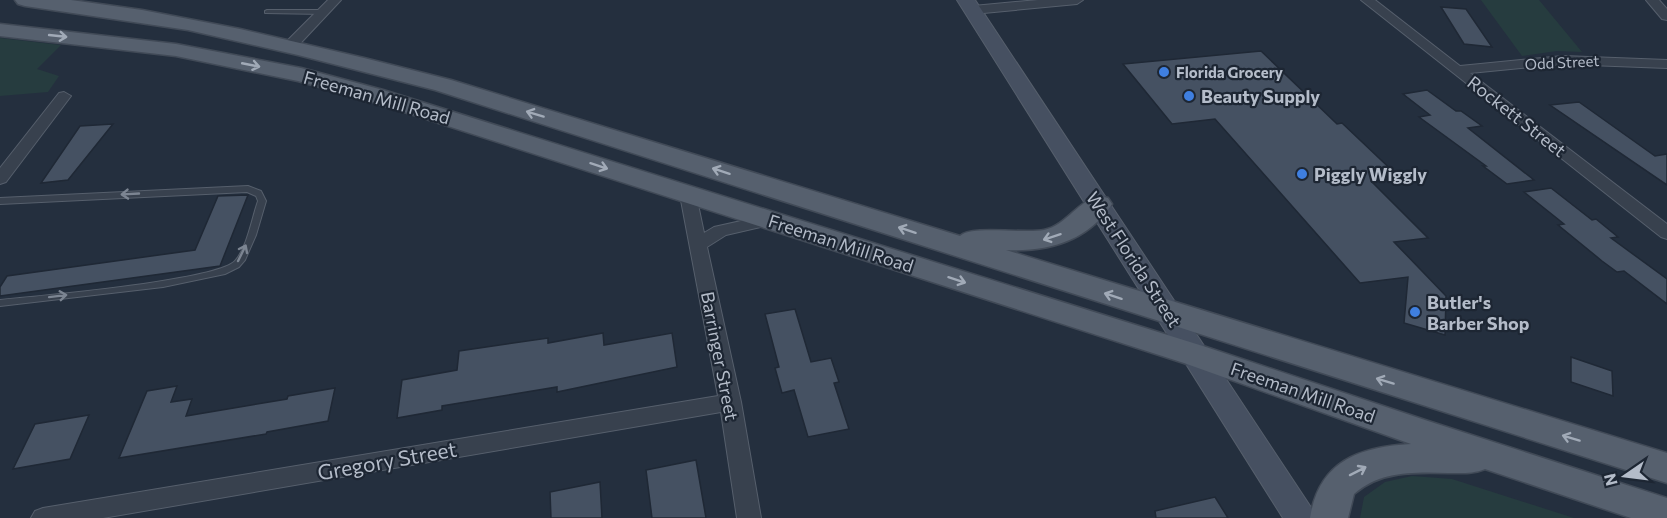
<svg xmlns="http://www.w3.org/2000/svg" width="1667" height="518" font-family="Commissioner,sans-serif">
	<rect width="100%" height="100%" fill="#242f3e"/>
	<g fill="#263c3f">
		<polygon points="1481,0 1539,0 1582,52 1557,51 1522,56"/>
		<polygon points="0,38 61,45 37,69 59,76 48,92 0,96"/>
		<polygon points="1412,476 1452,479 1574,518 1360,518 1364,497 1385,482"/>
	</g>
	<g fill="#455162" stroke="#1f2835" stroke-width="1.5">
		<polygon points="1441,7 1466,9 1492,47 1464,44"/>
		<polygon points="1261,51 1337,124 1342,123 1400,178 1372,182 1428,238 1394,242 1446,296 1445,335 1404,323 1408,277 1360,283 1215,119 1172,124 1123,64"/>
		<polygon points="1427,90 1456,111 1461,111 1482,126 1468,128 1534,180 1507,184 1483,166 1486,166 1419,117 1430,115 1403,94"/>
		<polygon points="1579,102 1655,156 1667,154 1667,185 1550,105"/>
		<polygon points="113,124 68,180 41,183 80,126"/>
		<polygon points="1551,188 1592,220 1596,219 1618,237 1611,238 1667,279 1667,304 1624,271 1617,272 1602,261 1558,225 1564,224 1524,192"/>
		<polygon points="248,195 220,266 0,296 0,287 7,276 195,250 218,196"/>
		<polygon points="795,309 811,362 831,358 839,382 834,383 849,429 808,437 794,390 782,393 775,368 779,367 765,314"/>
		<polygon points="603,333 604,345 672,333 677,367 557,392 557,387 442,406 442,410 397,418 402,380 457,370 459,351 548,338 548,343"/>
		<polygon points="1571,357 1612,371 1613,396 1571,382"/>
		<polygon points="177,386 171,402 192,399 186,416 287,399 288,396 335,388 328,421 267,432 266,434 119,458 147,391"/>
		<polygon points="89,415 70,459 13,469 35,424"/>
		<polygon points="696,460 706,518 652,518 646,470"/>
		<polygon points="600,482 602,518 551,518 550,492"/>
		<polygon points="1215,497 1228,518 1156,518 1155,511"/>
	</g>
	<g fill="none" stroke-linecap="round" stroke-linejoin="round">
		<defs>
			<g id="service">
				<polygon points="267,10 323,10 326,12 323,14 265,13 265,11"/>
				<path d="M248,186l13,5 5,10 -10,34 -11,25 -6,7 -14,7 -62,13 -163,19v-6c37,-4 216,-19 235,-39 12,-13 17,-43 23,-60l-2,-5 -9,-4 -247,12v-6z"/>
			</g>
			<g id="minor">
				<polygon points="328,0 341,0 295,49 285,49 283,46 285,43"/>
				<polygon points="1038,0 1083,0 1077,4 973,14 967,10 973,6"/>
				<polygon points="1361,0 1375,0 1460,66 1563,56 1667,60 1667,68 1563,64 1470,73 1667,224 1667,239 1661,237"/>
				<polygon points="1646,0 1659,0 1667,9 1667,20 1662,19"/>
				<polygon points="64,92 71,96 6,182 0,184 0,168 59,93"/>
				<polygon points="688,190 694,191 696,195 704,233 714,227 768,215 774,216 777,220 774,224 726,235 707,247 741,402 761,518 737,518 721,412 103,518 31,518 35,511 43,508 718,396 680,195 682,191"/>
			</g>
			<polygon id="secondary" points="957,0 975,0 1318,518 1283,518"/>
			<g id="primary">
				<path d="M15,0h56l71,10 98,19 124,29 87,22 509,156c11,-11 65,-2 84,-6 26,-5 38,-39 64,-32l4,6c-24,37 -64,48 -106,46l661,203v30l-1232,-393 -137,-35 -110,-25 -163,-24 -7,-2z"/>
				<path d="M0,24l176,20 125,24 82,22 823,257 222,74 239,77v20h-36l-146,-49c-12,5 -24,4 -37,4 -34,-1 -68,-2 -94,21l-6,24h-38c9,-57 49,-71 101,-74l-227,-81 -817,-263 -69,-19 -122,-25 -176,-20z"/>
			</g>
		</defs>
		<use href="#service" stroke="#565f6c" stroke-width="2"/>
		<use href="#minor" stroke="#565f6c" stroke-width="2"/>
		<use href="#secondary" stroke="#565f6c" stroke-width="2"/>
		<use href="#primary" stroke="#414a57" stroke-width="3"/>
		<use href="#service" fill="#38414e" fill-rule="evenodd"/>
		<use href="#minor" fill="#38414e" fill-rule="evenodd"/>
		<use href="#secondary" fill="#465061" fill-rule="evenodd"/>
		<use href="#primary" fill="#56606e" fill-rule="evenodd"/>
	</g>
	<defs><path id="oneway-shaft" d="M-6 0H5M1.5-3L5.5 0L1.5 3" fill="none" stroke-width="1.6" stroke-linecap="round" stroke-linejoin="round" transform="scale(1.5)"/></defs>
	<g stroke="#a1aab7">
		<use href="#oneway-shaft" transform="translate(58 36) rotate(6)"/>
		<use href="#oneway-shaft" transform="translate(251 65) rotate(11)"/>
		<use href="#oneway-shaft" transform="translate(535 114) rotate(-163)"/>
		<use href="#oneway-shaft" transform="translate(599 166) rotate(18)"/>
		<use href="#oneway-shaft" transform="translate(721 171) rotate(-162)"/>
		<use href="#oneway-shaft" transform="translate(907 230) rotate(-162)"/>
		<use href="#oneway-shaft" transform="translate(1052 237) rotate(162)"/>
		<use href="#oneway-shaft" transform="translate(957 280) rotate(18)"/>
		<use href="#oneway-shaft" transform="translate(1113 296) rotate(-162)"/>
		<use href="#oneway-shaft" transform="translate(1385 381) rotate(-163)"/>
		<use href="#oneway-shaft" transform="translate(1571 438) rotate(-163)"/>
		<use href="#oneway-shaft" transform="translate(1358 471) rotate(-27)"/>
	</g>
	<g stroke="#7c8592">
		<use href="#oneway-shaft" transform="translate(130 194) rotate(177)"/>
		<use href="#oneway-shaft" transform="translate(242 253) rotate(-64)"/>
		<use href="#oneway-shaft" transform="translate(58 296) rotate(-7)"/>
	</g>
	<g fill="#3f7fe0" stroke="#1d2633" stroke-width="2">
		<circle cx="1164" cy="72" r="6"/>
		<circle cx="1189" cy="96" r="6"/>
		<circle cx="1302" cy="174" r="6"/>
		<circle cx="1415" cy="312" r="6"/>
	</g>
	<g text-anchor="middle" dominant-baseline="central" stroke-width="4.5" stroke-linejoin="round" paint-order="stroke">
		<g font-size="15" fill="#b4bcc9" stroke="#1d2633">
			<text transform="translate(1562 62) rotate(-3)">Odd Street</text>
		</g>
		<g font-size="15" font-weight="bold" fill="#b4bcc9" stroke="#1d2633" text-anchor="start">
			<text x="1176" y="72">Florida Grocery</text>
		</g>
		<g font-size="18" font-weight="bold" fill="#b4bcc9" stroke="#1d2633" text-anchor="start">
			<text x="1201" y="96">Beauty Supply</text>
			<text x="1314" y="174">Piggly Wiggly</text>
			<text x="1427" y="302">Butler's<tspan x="1427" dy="21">Barber Shop</tspan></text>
		</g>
		<g font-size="18" fill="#b4bcc9" stroke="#1d2633">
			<text transform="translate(377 97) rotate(16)">Freeman Mill Road</text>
			<text transform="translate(1517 116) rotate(38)">Rockett Street</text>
			<text transform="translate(841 243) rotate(18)">Freeman Mill Road</text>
			<text transform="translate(1134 259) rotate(57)">West Florida Street</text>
			<text transform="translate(720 356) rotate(79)">Barringer Street</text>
			<text transform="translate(1303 392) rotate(19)">Freeman Mill Road</text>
		</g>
		<g font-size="21" fill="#b4bcc9" stroke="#1d2633">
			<text transform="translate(387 460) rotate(-10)">Gregory Street</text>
		</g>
	</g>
	<g transform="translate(1625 476) rotate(256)" stroke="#1d2633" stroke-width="4.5" paint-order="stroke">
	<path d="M0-4.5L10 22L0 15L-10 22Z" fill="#b4bcc9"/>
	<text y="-9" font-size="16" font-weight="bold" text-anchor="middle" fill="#b4bcc9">N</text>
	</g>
</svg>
